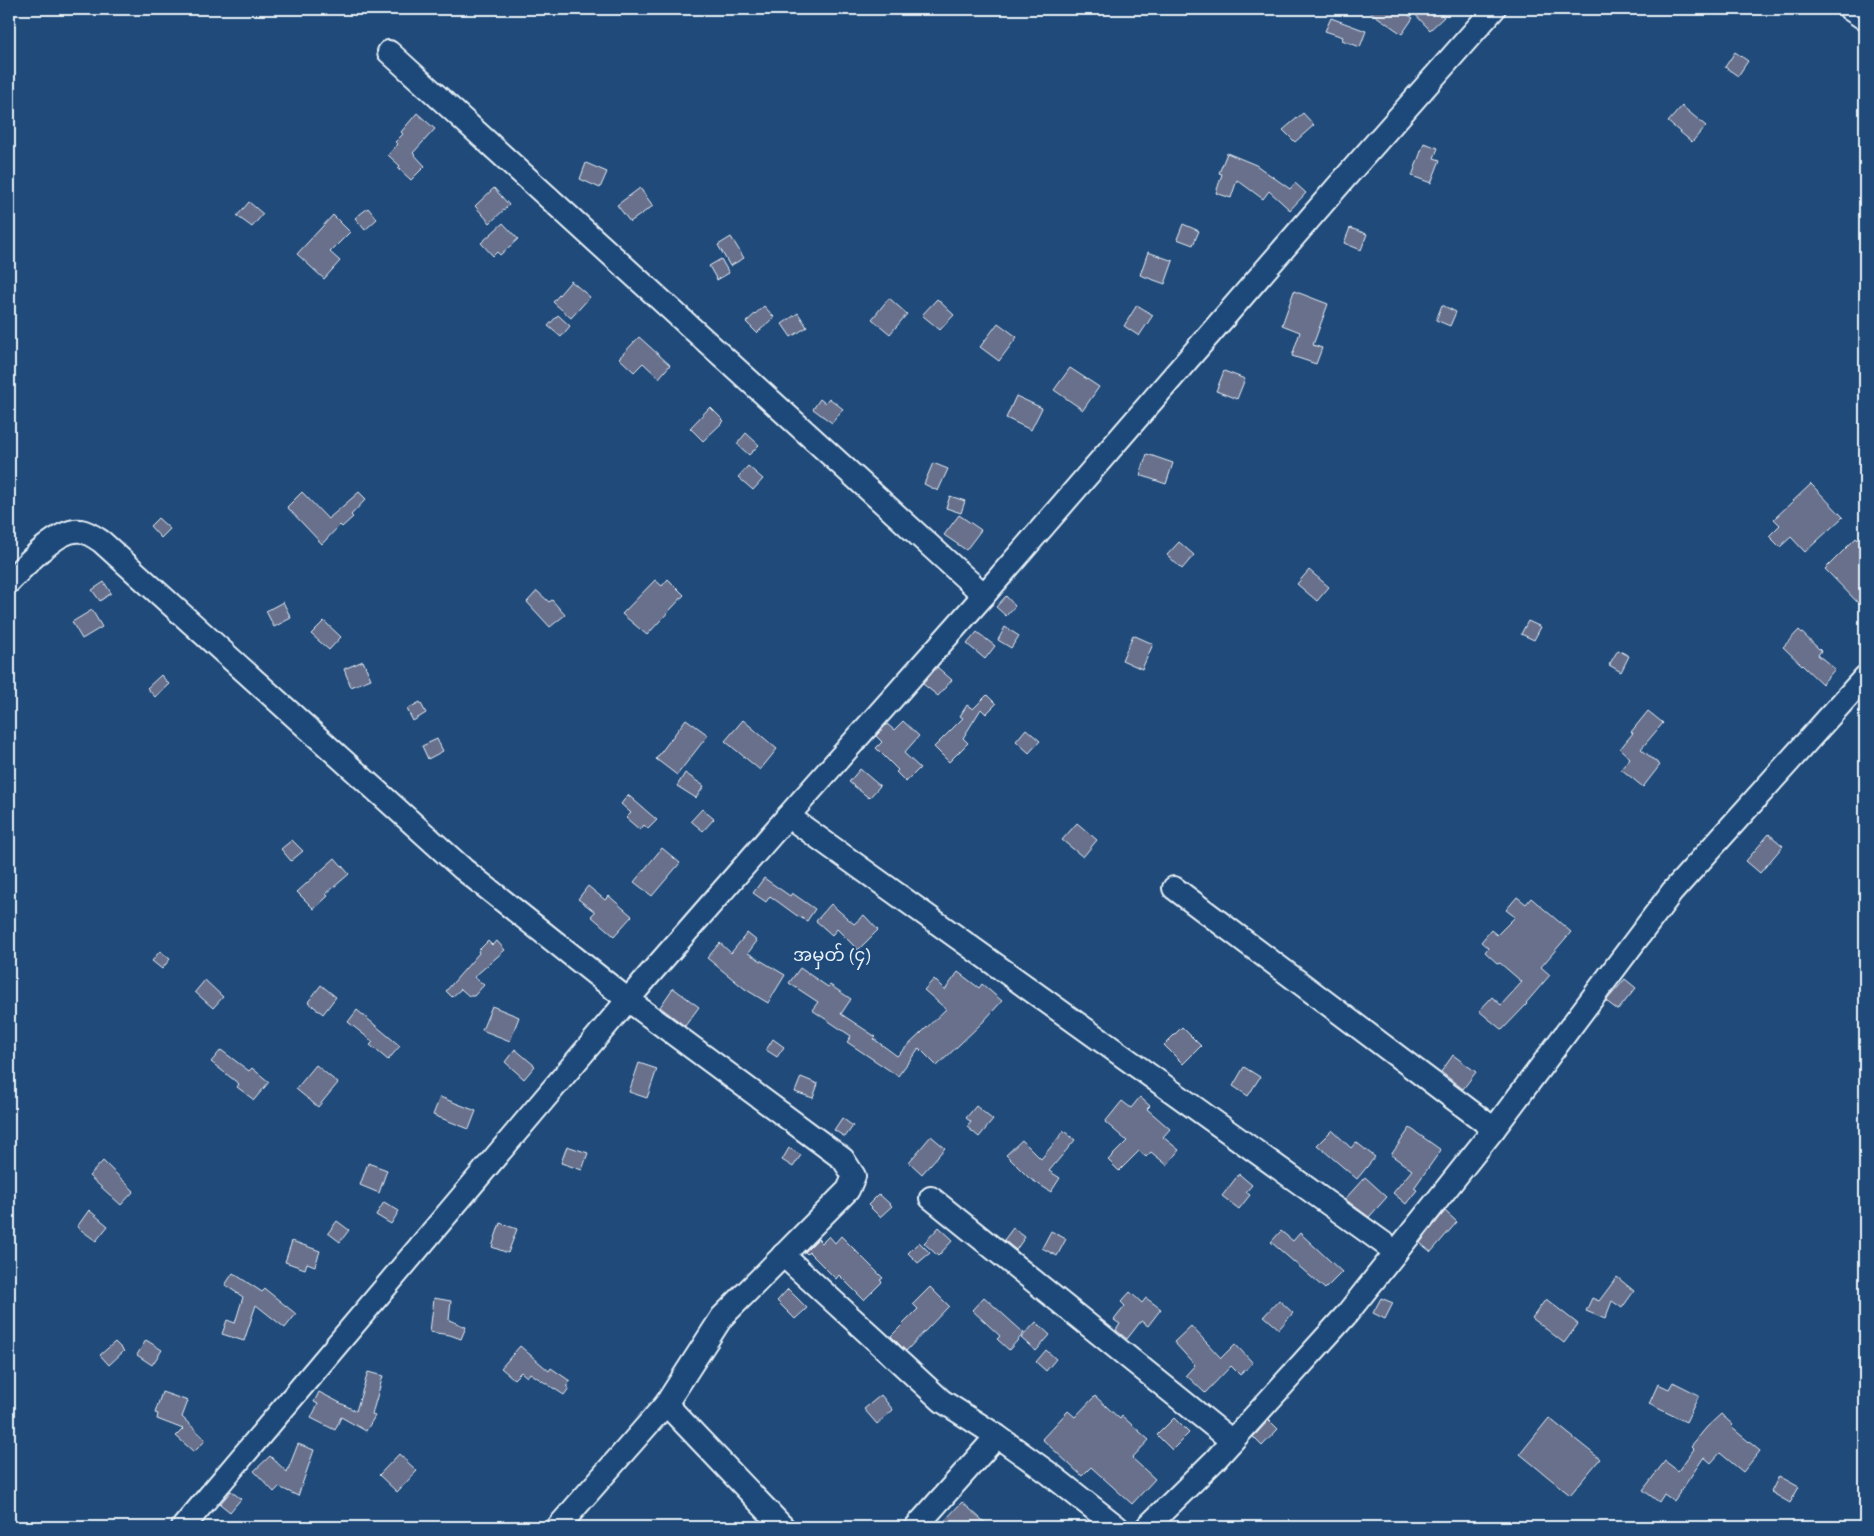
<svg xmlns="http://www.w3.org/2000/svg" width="1874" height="1536" font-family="Delius,'Noto Sans Myanmar',sans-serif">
	<rect width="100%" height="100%" fill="#1f4a7a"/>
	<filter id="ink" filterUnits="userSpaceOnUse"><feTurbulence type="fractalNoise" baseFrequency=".02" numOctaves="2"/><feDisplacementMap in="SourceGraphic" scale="10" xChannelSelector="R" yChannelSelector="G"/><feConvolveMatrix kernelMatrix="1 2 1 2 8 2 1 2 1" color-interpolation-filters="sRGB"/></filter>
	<g filter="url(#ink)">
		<g fill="#686f8c" stroke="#e8f1f8">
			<polygon points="1366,9 1399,9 1413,18 1402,34"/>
			<polygon points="1410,9 1437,9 1444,17 1430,30"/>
			<polygon points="1331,18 1366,31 1360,47 1342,40 1343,37 1325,31"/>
			<polygon points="1735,52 1748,61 1738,76 1725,67"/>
			<polygon points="1682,106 1706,126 1692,142 1668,122"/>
			<polygon points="417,113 435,129 413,153 425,166 411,180 398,168 400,166 388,155 398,144 395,142 403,134 401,132"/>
			<polygon points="1303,113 1314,125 1295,142 1283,130"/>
			<polygon points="1424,143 1438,148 1434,158 1440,160 1431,183 1412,176"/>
			<polygon points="1227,153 1256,165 1290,189 1295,183 1306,193 1290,210 1269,191 1263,199 1237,180 1231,198 1216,193 1222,174 1219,173"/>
			<polygon points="586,163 607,172 600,188 580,179"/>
			<polygon points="494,188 509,205 490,223 475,206"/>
			<polygon points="640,188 653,206 630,222 617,205"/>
			<polygon points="249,202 263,214 252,227 237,216"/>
			<polygon points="368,208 377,219 365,230 355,218"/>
			<polygon points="333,215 350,232 330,252 340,261 324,279 297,254"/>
			<polygon points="503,223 518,239 500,255 497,252 493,256 481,243"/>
			<polygon points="1183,224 1199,231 1193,245 1177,239"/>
			<polygon points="1350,228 1367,234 1361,250 1344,243"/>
			<polygon points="731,237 744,258 730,266 718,245"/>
			<polygon points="1148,252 1173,261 1165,284 1140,275"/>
			<polygon points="721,259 729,273 717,280 709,266"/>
			<polygon points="571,281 590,297 571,318 553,302"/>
			<polygon points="1294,291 1328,304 1313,345 1322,348 1316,364 1292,356 1300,332 1282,325"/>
			<polygon points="889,298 907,314 890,334 872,319"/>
			<polygon points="937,299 954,315 940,330 922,315"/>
			<polygon points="1137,305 1153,315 1139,336 1124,326"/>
			<polygon points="1442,305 1456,312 1450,326 1436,320"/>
			<polygon points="764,306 774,317 757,333 746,322"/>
			<polygon points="798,313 807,327 791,337 782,324"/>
			<polygon points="558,315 570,326 561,337 548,326"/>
			<polygon points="998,323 1017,337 999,361 980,347"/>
			<polygon points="639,337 670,365 659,378 643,363 634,372 619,358"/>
			<polygon points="1070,368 1099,387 1083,410 1054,390"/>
			<polygon points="1224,371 1245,379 1237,399 1216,391"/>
			<polygon points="1016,396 1042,408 1031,430 1006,418"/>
			<polygon points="829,398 843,409 832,423 813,409 820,399 825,403"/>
			<polygon points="710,407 724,421 703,441 690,428"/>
			<polygon points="746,433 759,445 749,455 737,444"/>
			<polygon points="1147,454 1173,463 1166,484 1140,475"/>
			<polygon points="933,463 948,469 938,491 924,484"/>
			<polygon points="748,466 763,479 753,490 738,477"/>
			<polygon points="1811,484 1843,517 1805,552 1791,537 1780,547 1769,536 1780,525 1774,519"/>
			<polygon points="302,492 328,519 359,492 366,499 351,515 353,517 342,527 340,525 322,544 287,507"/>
			<polygon points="950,496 965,501 961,513 946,508"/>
			<polygon points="959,515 981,530 966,550 944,535"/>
			<polygon points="158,518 170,529 161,538 150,526"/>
			<polygon points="1856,538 1865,547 1865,610 1825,569"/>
			<polygon points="1179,542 1194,555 1182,569 1167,555"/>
			<polygon points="1309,570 1329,587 1317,601 1297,584"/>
			<polygon points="668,579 684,595 647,635 622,614 655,580 662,586"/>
			<polygon points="104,582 111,593 100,601 92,590"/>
			<polygon points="537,591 549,602 552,600 565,615 550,627 527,602"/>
			<polygon points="1006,596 1015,606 1006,616 996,607"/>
			<polygon points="283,602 291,618 274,627 266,611"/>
			<polygon points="92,610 102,627 82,639 72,622"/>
			<polygon points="324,621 341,637 329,650 311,634"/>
			<polygon points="1528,621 1541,627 1534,640 1521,634"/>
			<polygon points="1005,627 1019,636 1011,648 998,640"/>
			<polygon points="1799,630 1821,651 1818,655 1835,669 1822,684 1783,647"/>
			<polygon points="977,632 995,646 985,659 967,644"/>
			<polygon points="1133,635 1153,644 1142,669 1122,660"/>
			<polygon points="1618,650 1629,656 1621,672 1609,665"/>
			<polygon points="363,661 371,679 351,687 344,669"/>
			<polygon points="937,667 952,680 938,696 923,684"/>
			<polygon points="161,675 169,684 155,697 147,688"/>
			<polygon points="987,695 996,704 986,714 981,709 963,738 968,743 949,762 934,747 963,718 960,716 967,705 973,709"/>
			<polygon points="420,702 426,713 413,721 407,709"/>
			<polygon points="1648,711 1663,723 1641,749 1660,765 1643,787 1621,769 1630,758 1620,749 1633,733 1631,732"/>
			<polygon points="686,719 708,735 677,775 656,759"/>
			<polygon points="743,720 777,749 760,770 725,741"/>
			<polygon points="903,721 919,736 904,753 920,768 906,782 896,772 898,770 876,748 882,742 876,736 887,724 894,730"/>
			<polygon points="1026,729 1040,741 1029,753 1016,741"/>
			<polygon points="437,739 443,751 428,759 422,746"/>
			<polygon points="860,769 880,786 869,798 849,782"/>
			<polygon points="685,773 704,786 696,798 677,786"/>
			<polygon points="628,795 657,820 648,829 644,825 640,830 626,818 631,813 621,804"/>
			<polygon points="702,809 714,819 703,831 691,821"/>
			<polygon points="1077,823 1097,840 1083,857 1062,840"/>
			<polygon points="1769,834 1783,846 1760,873 1746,861"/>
			<polygon points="292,840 303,851 291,861 281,849"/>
			<polygon points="662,848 680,863 652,896 634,882"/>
			<polygon points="335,858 349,874 326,894 328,896 314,909 297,892"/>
			<polygon points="764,878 790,896 792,893 815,909 807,921 796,915 770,896 766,902 753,893"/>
			<polygon points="588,886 605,900 609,896 632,916 614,936 591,916 595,912 578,899"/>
			<polygon points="1517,897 1526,904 1531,898 1571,932 1541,967 1550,975 1526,1003 1527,1004 1502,1030 1479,1011 1492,997 1501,1005 1522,982 1500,963 1498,964 1485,952 1488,948 1481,942 1491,930 1497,935 1515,917 1506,910"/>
			<polygon points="831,904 854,924 864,915 878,930 858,950 837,929 832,935 816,921"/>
			<polygon points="747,933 757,941 748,953 785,975 768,1003 745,989 707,958 720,943 731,953"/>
			<polygon points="488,941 492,945 497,941 505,950 474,977 484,985 474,996 469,996 461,989 452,997 446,991 479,953 478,951"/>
			<polygon points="160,951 170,959 162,969 152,961"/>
			<polygon points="800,968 828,987 830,985 851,999 841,1014 876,1037 874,1039 897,1056 946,1009 924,990 934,979 945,990 958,972 979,988 982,984 1002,1001 983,1022 937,1066 919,1048 898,1076 847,1042 851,1036 812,1010 818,1002 789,983"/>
			<polygon points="1625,979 1636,988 1618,1010 1606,1001"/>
			<polygon points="205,980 223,997 213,1008 195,992"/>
			<polygon points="321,985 336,997 323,1014 308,1002"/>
			<polygon points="673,988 699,1007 685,1026 660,1007"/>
			<polygon points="492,1006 519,1017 510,1041 482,1030"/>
			<polygon points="357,1010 400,1046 388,1060 370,1045 373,1042 348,1022"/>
			<polygon points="1182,1027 1201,1046 1183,1064 1164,1045"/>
			<polygon points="773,1039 784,1047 777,1057 766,1050"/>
			<polygon points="515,1049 535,1066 524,1079 505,1062"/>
			<polygon points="221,1050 249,1071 252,1068 269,1082 254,1100 237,1087 239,1084 211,1062"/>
			<polygon points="1453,1055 1476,1072 1463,1089 1441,1072"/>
			<polygon points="639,1063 657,1069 647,1098 629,1092"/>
			<polygon points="316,1065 338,1083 318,1107 296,1089"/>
			<polygon points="1244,1067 1260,1077 1248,1096 1233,1086"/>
			<polygon points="801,1077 818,1084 813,1098 795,1092"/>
			<polygon points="440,1097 476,1111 469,1129 433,1115"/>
			<polygon points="1140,1097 1150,1106 1147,1109 1170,1129 1163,1137 1179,1150 1167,1165 1151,1152 1146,1157 1139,1151 1119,1171 1108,1160 1127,1141 1105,1122 1122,1101 1131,1108"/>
			<polygon points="976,1106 993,1120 979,1137 967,1127 971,1122 966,1118"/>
			<polygon points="842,1118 853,1126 845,1137 834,1130"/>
			<polygon points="1410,1128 1441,1150 1414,1188 1417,1190 1406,1204 1393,1193 1412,1170 1391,1155"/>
			<polygon points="1332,1130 1351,1148 1356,1142 1375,1157 1357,1179 1317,1145"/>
			<polygon points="1064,1131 1075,1140 1049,1171 1060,1178 1051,1192 1029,1178 1006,1155 1022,1140 1041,1159"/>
			<polygon points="931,1136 945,1148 922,1174 909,1162"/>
			<polygon points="567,1146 588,1153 582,1170 561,1163"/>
			<polygon points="789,1148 801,1155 793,1167 782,1160"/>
			<polygon points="103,1161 134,1191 121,1205 89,1176"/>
			<polygon points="368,1163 387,1170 379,1193 360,1185"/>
			<polygon points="1239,1174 1252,1185 1246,1192 1250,1195 1239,1209 1222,1196"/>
			<polygon points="1365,1177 1387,1197 1369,1217 1345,1199"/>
			<polygon points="879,1194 892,1206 880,1217 868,1205"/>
			<polygon points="384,1202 399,1211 391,1224 376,1215"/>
			<polygon points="89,1210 108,1226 96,1241 77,1227"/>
			<polygon points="1445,1211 1457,1222 1431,1252 1420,1243"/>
			<polygon points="337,1221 349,1230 340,1242 328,1233"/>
			<polygon points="500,1223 517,1229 508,1253 492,1247"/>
			<polygon points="939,1227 953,1240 938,1256 924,1243"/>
			<polygon points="1013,1228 1025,1237 1016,1250 1004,1240"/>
			<polygon points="1051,1231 1066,1239 1057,1256 1042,1248"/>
			<polygon points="1281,1231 1293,1241 1300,1233 1342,1272 1325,1289 1271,1242"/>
			<polygon points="829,1236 835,1243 841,1236 883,1278 880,1280 882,1282 864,1300 839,1275 836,1279 809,1252 807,1254 805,1252 818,1239 822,1243"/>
			<polygon points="292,1241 320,1251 315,1266 307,1263 305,1269 285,1262"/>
			<polygon points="919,1242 930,1253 918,1263 908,1253"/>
			<polygon points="233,1273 262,1292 265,1289 296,1314 285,1328 256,1305 244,1341 222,1334 227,1320 235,1323 243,1297 225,1285"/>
			<polygon points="1617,1277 1634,1291 1622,1308 1612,1301 1605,1319 1586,1311 1592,1298 1599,1301"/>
			<polygon points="930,1287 949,1306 906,1351 891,1336 918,1309 913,1304"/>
			<polygon points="788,1289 807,1308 795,1319 777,1301"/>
			<polygon points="1130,1292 1142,1303 1146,1298 1161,1309 1148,1326 1141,1321 1127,1339 1116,1330 1120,1324 1114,1320 1125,1306 1121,1302"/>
			<polygon points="984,1297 1024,1333 1009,1350 997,1339 1000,1336 972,1310"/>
			<polygon points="434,1298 451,1301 449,1320 466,1327 461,1339 450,1335 430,1332"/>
			<polygon points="1381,1298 1393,1303 1385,1319 1373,1313"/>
			<polygon points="1546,1299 1578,1324 1564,1343 1532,1318"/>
			<polygon points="1279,1300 1293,1313 1279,1329 1264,1316"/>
			<polygon points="1036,1322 1050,1335 1036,1351 1021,1338"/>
			<polygon points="1191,1326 1221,1358 1235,1344 1253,1363 1240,1375 1231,1366 1205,1393 1186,1375 1195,1365 1174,1342"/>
			<polygon points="146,1340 162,1350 152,1365 137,1355"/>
			<polygon points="115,1342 124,1351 109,1365 100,1355"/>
			<polygon points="520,1346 549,1371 551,1368 570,1381 567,1386 569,1388 564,1395 530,1373 527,1377 521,1372 514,1379 501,1368"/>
			<polygon points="1046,1350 1056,1359 1046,1371 1036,1362"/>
			<polygon points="368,1372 383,1376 372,1414 375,1416 366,1431 341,1417 335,1430 311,1418 318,1404 314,1402 319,1392 356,1411"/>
			<polygon points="1673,1382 1699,1395 1686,1422 1649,1404 1658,1384 1669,1389"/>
			<polygon points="162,1392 188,1401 182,1417 206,1440 194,1452 176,1436 183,1429 157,1419 158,1414 155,1413"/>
			<polygon points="881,1395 893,1410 877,1424 864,1409"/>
			<polygon points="1095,1396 1120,1419 1122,1416 1149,1440 1132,1458 1155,1479 1132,1504 1091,1467 1082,1476 1042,1439 1068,1411 1075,1417"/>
			<polygon points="1721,1414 1733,1425 1731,1427 1760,1451 1743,1472 1720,1453 1711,1463 1704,1457 1674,1501 1664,1494 1659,1502 1643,1490 1665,1461 1678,1471 1694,1449 1691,1446 1707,1427"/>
			<polygon points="1174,1418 1189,1433 1172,1450 1157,1435"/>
			<polygon points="1549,1418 1600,1459 1570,1495 1520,1454"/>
			<polygon points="1269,1420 1278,1429 1262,1446 1253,1437"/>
			<polygon points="298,1444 314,1450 298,1496 279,1487 274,1492 254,1471 270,1456 287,1472"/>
			<polygon points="399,1454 417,1471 397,1492 379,1475"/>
			<polygon points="1779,1476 1799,1487 1790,1503 1771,1492"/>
			<polygon points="231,1491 241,1499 230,1512 220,1504"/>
			<polygon points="962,1502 990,1527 955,1527 946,1519"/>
		</g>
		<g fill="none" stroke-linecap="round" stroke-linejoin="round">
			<defs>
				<g id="minor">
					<polyline points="1850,9 1865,19"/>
					<polyline points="389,52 984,595"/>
					<path d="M9,582c14,-15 50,-55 72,-51 7,1 15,7 21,11l361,327 165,131 215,159 11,17 -6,14 -126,127 -56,87 -108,123"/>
					<polyline points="788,816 1396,1252"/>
					<polyline points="1174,888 1494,1129"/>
					<polyline points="931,1198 1232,1441"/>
					<polyline points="783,1255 942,1401 997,1436 1050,1474 1117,1527"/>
					<polyline points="666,1404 783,1527"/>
					<polyline points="183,1527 649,975 788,816 984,595 1344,179 1494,9"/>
					<polyline points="916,1527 997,1436"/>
					<polyline points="1147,1527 1215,1460 1346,1315 1494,1129 1672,892 1865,677"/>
				</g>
			</defs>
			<use href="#minor" stroke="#e8f1f8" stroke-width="26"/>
			<use href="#minor" stroke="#1f4a7a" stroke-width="22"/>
		</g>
	</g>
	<g text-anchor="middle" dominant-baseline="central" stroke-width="4" stroke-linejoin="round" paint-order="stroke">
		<g font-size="18" fill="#e8f1f8" stroke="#1f4a7a">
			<text x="832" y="954">အမှတ် (၄)</text>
		</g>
	</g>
	<rect width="1874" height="1536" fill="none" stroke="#1f4a7a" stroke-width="30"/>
	<rect x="15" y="15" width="1844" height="1506" fill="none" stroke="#e8f1f8" stroke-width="2" filter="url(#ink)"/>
</svg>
